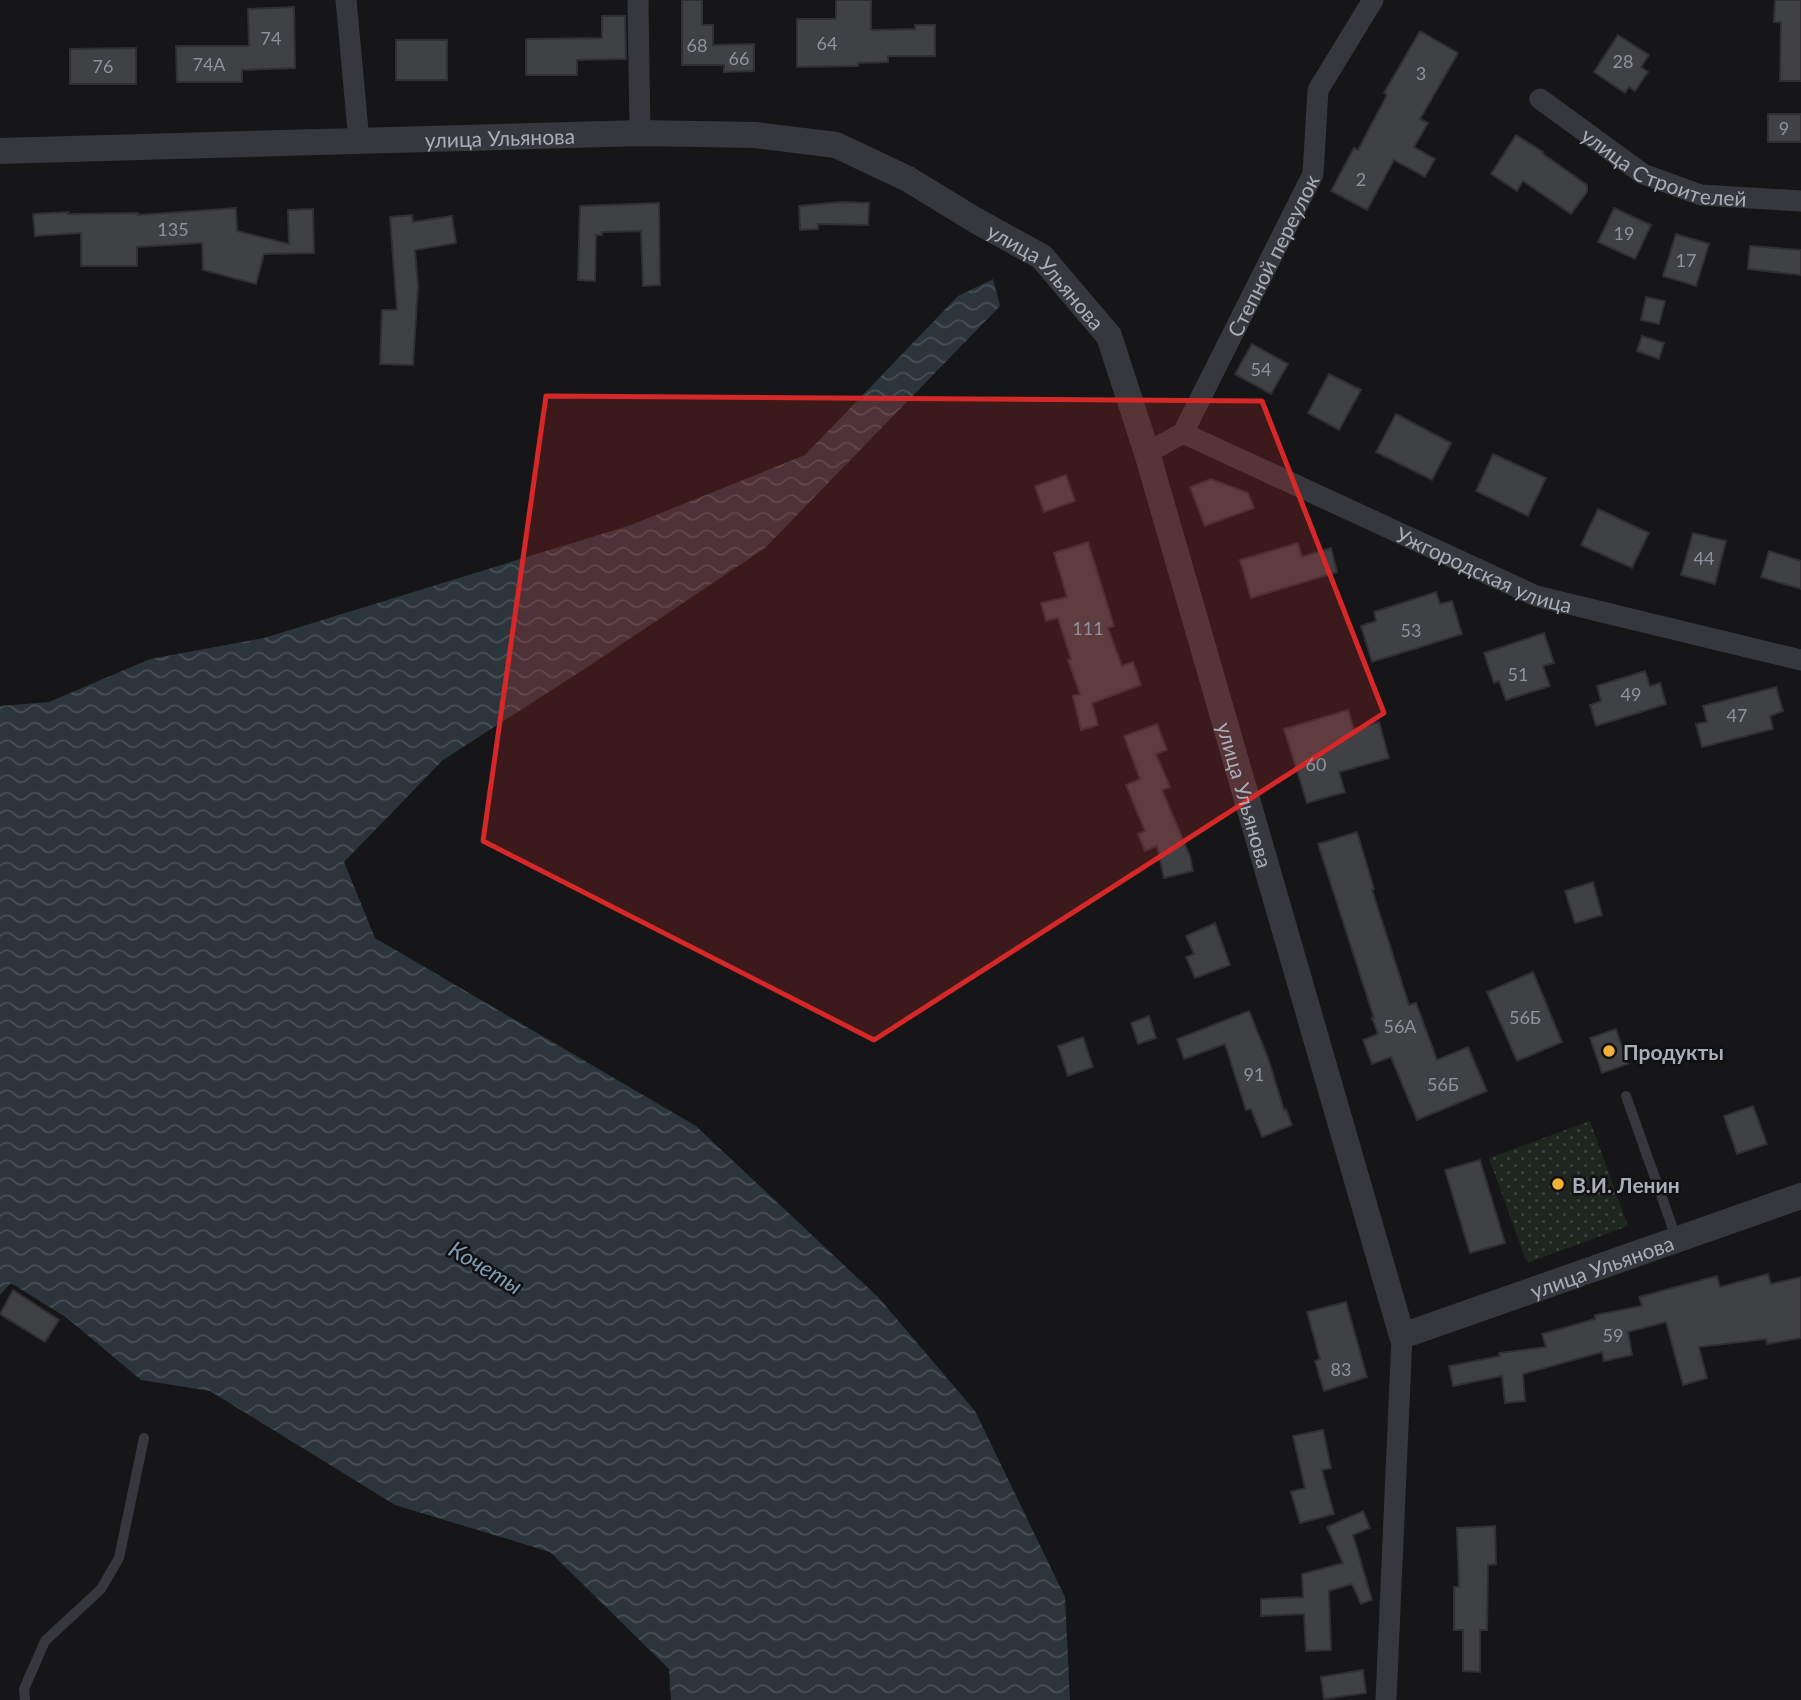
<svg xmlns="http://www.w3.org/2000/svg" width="1801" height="1700" font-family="Lato,sans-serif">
	<defs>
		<pattern id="green-dots" width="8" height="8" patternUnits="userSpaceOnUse" patternTransform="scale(1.75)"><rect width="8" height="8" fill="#1e261f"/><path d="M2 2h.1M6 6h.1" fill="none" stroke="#3c433d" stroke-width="1.8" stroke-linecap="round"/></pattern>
		<pattern id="water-waves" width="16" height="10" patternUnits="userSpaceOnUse" patternTransform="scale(1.75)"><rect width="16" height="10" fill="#2c353c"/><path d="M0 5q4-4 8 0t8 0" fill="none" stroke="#485056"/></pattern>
	</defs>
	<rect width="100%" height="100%" fill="#161618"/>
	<polygon fill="url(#green-dots)" points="1590,1121 1628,1226 1527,1263 1489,1158"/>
	<polygon fill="url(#water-waves)" points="993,279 1000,306 765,548 589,666 443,760 344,862 375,938 696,1126 879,1298 975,1411 1065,1597 1070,1700 671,1700 669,1669 550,1552 395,1505 210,1391 141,1380 67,1318 11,1283 0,1295 0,706 49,702 150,659 264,638 631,525 805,455 958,296"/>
	<g fill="#404145" stroke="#303034" stroke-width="2">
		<polygon points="682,0 702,0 702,25 713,25 713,45 754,44 754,71 724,72 724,65 682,65"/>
		<polygon points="836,0 871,0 871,30 915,29 915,25 935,25 935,56 888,56 888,62 858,63 858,66 797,67 797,19 836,19"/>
		<polygon points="1775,0 1801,0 1801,81 1780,81 1781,22 1774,22"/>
		<polygon points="294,7 295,68 242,70 242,82 177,82 176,46 249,46 248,9"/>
		<polygon points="602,16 625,16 626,59 577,60 577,75 526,75 526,39 602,38"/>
		<polygon points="1420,31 1458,53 1420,119 1428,123 1414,147 1435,159 1425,177 1394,160 1367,210 1331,191 1354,148 1358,150 1387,95 1384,93"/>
		<polygon points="1618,35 1649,55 1641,67 1648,72 1635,91 1629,87 1625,93 1594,72"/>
		<rect x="396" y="40" width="51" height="40"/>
		<polygon points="136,48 136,84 70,84 70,49"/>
		<rect x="1768" y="114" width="33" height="28"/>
		<polygon points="1516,135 1543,152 1542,153 1587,185 1587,192 1571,214 1523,181 1517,191 1491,174"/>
		<polygon points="841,202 869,203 868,225 818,224 818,229 800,230 799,206"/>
		<polygon points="659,203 660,285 643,286 641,231 602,232 602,235 596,235 595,281 578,280 580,206"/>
		<polygon points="236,208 237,231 289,244 288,210 313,209 314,253 264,254 256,284 203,270 202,243 137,247 137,266 81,266 81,233 35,236 33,214 68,212 68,214 138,213 138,215"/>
		<polygon points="1614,208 1651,225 1635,259 1598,242"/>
		<polygon points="412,215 413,222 452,216 456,243 415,250 418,285 413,365 380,364 382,310 397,310 390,217"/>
		<polygon points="1676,234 1709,244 1696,286 1663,276"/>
		<polygon points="1750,246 1801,250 1801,275 1748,269"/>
		<polygon points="1646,297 1665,301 1659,324 1641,320"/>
		<polygon points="1642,336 1664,343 1659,359 1637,351"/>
		<polygon points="1252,344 1288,364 1271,394 1235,374"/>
		<polygon points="1329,374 1361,390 1339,430 1308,413"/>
		<polygon points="1396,414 1451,443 1432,480 1376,452"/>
		<polygon points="1493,454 1546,478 1528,516 1476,491"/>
		<polygon points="1066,475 1075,501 1044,512 1035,486"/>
		<polygon points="1211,479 1248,493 1254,508 1205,526 1190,487"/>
		<polygon points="1598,509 1649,533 1632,568 1581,545"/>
		<polygon points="1693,533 1726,541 1715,584 1681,575"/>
		<polygon points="1088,542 1114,626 1108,628 1122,666 1133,662 1141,685 1092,703 1098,725 1081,730 1073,696 1080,694 1068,660 1071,659 1058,618 1046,621 1041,603 1067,597 1054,553"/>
		<polygon points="1298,543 1302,557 1331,548 1337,572 1251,598 1240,560"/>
		<polygon points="1769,551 1801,561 1801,589 1761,577"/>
		<polygon points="1436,592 1440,604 1452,601 1462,634 1372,662 1361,626 1376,621 1374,612"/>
		<polygon points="1544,633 1554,663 1543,666 1550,686 1506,700 1499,681 1494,683 1484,653"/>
		<polygon points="1645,671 1650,686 1660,683 1666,704 1596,726 1590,705 1601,701 1597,686"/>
		<polygon points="1776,687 1783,711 1770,716 1773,729 1702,747 1696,724 1707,722 1703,706"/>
		<polygon points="1348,710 1354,729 1379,722 1389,758 1339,772 1345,792 1307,803 1284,729"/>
		<polygon points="1157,724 1167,750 1156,754 1170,787 1162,790 1190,856 1193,871 1164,878 1157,846 1145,851 1138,834 1145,831 1126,785 1140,779 1124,736"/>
		<polygon points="1357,832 1374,889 1372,890 1409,1005 1416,1003 1437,1060 1468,1047 1487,1091 1417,1120 1391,1057 1372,1064 1363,1040 1378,1034 1372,1018 1374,1018 1318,844"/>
		<polygon points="1593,882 1602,915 1575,923 1565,891"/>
		<polygon points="1215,923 1230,965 1195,978 1186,957 1194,954 1186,936"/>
		<polygon points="1533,972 1562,1042 1517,1061 1487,992"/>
		<polygon points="1249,1011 1268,1058 1284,1110 1286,1109 1292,1125 1262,1137 1251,1109 1246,1110 1225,1044 1184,1059 1177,1039"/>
		<polygon points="1149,1016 1156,1038 1138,1044 1131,1023"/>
		<polygon points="1616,1029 1628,1064 1602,1073 1590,1038"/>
		<polygon points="1083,1037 1093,1067 1068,1076 1058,1046"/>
		<polygon points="1753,1106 1767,1144 1737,1154 1724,1116"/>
		<polygon points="1480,1160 1505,1243 1470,1253 1445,1170"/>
		<polygon points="1768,1274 1771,1284 1801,1277 1801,1338 1767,1344 1766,1339 1699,1347 1707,1378 1683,1385 1666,1322 1628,1332 1632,1355 1604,1361 1602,1352 1523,1374 1525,1401 1505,1403 1502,1376 1453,1386 1449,1366 1500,1356 1499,1353 1546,1347 1542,1334 1595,1319 1595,1315 1642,1306 1639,1297 1717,1276 1720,1287"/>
		<polygon points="13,1290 59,1320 45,1342 0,1314"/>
		<polygon points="1346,1302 1367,1377 1324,1391 1315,1361 1320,1359 1307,1312"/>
		<polygon points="1323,1430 1331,1468 1322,1470 1334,1514 1300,1523 1291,1492 1305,1488 1293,1436"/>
		<polygon points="1363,1511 1370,1528 1353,1535 1372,1600 1361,1604 1352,1584 1329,1591 1331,1650 1306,1651 1304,1614 1261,1616 1261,1599 1303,1597 1302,1574 1343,1563 1327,1527"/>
		<polygon points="1495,1526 1496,1564 1488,1565 1487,1630 1480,1630 1480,1672 1463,1671 1463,1630 1454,1630 1454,1587 1459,1587 1457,1528"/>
		<polygon points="1363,1670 1366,1693 1324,1699 1321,1677"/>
	</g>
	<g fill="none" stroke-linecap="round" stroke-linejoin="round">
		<g stroke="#37383d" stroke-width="10">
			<polyline points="1626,1096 1677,1240"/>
			<polyline points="25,1700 24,1689 45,1641 101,1589 119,1558 144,1438"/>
		</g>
		<g stroke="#37383d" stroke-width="21">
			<polyline points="346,0 359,141"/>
			<polyline points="638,0 640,133"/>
			<path id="s1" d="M1540,99l103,75 58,21 100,6"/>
			<path id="s2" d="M1183,433l353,163 265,64"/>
			<path id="s3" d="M1147,453l36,-20 130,-259 5,-84 55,-90"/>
			<polyline points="1386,1700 1402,1336"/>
		</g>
		<path stroke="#37383d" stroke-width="26" id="s4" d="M0,151l640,-18 115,2 81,10 72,34 67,41 67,37 67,79 38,117 255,883 399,-140"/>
	</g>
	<path fill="#d62828" fill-opacity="0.2" stroke="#d62828" stroke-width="5" stroke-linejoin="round" d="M546,396l716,5 122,312 -510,327 -391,-199z"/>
	<g fill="#f2b134" stroke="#111113" stroke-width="2.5">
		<circle cx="1609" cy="1051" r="7"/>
		<circle cx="1558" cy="1184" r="7"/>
	</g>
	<g text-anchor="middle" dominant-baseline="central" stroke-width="5" stroke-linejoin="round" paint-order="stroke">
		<g font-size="18" fill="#8e929b">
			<text x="271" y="38">74</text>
			<text x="827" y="43">64</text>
			<text x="697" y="45">68</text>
			<text x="739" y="58">66</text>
			<text x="1623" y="61">28</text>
			<text x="209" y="64">74А</text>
			<text x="103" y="66">76</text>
			<text x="1421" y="73">3</text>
			<text x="1784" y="128">9</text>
			<text x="1361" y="179">2</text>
			<text x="173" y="229">135</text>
			<text x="1624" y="233">19</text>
			<text x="1686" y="260">17</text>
			<text x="1261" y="369">54</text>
			<text x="1704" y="558">44</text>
			<text x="1088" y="628">111</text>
			<text x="1411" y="630">53</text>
			<text x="1518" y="674">51</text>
			<text x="1631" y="694">49</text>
			<text x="1737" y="715">47</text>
			<text x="1316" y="764">60</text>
			<text x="1525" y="1017">56Б</text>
			<text x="1400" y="1026">56А</text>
			<text x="1254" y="1074">91</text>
			<text x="1443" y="1084">56Б</text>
			<text x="1613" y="1335">59</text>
			<text x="1341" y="1369">83</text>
		</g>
		<g font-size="21" fill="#a8adb8" stroke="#111113">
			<text stroke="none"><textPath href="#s4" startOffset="500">улица Ульянова</textPath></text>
			<text stroke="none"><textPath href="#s1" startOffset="145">улица Строителей</textPath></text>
			<text stroke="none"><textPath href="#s3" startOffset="240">Степной переулок</textPath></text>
			<text stroke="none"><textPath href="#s4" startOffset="1087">улица Ульянова</textPath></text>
			<text stroke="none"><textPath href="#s2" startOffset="331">Ужгородская улица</textPath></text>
			<text stroke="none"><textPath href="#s4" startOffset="1654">улица Ульянова</textPath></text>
			<text stroke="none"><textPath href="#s4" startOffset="2429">улица Ульянова</textPath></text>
		</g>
		<g font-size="21" font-weight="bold" fill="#a8adb8" stroke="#111113" text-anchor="start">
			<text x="1623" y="1051">Продукты</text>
			<text x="1572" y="1184">В.И. Ленин</text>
		</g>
		<g font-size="23" font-style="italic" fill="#7f9bb3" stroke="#111113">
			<text transform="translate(486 1267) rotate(31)">Кочеты</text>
		</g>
	</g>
</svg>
